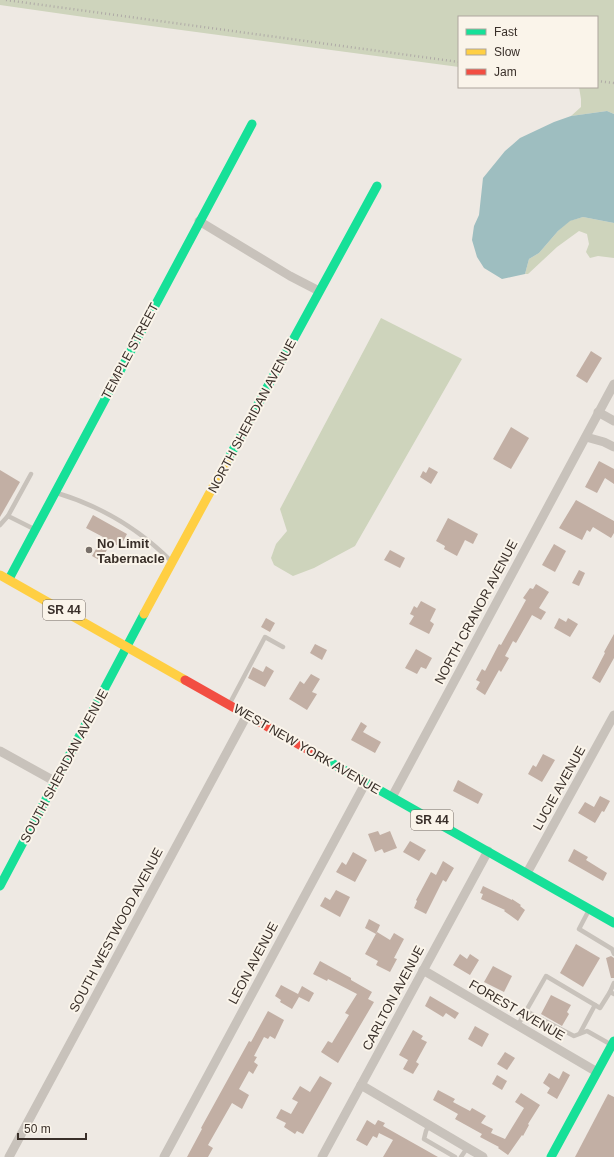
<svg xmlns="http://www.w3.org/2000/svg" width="614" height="1157" font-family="Arial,sans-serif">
	<rect width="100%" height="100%" fill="#eee9e3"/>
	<g fill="#ced4bc">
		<polygon points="0,0 614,0 614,114 607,111 571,116 581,107 581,99 579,87 597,87 597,17 459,17 459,67 84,17 0,5"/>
		<polygon points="583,217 614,223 614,258 598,256 590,258 586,252 589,244 587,234 579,231 557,247 528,274 525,274 529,259 539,253 558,231 569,221"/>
		<polygon points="381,318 462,359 355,546 314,568 293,576 274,565 271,558 276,544 287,531 280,509"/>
	</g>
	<polygon fill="#9ebec0" points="607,111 614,114 614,223 583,217 570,221 558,231 539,253 529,259 525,274 502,279 484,268 477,257 472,240 474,226 479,215 483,178 505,151 520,138 554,122 571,116"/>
	<g fill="#c2afa4">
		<polygon points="591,351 602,358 587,383 576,376"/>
		<polygon points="511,427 529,438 511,469 493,459"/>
		<polygon points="599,461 614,469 614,484 605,478 597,493 585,487"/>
		<polygon points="429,467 438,472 431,484 420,477 423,471 426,473"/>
		<polygon points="0,470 20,482 0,517"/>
		<polygon points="576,500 614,521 614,533 611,538 593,527 590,532 587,530 582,540 559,528"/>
		<polygon points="93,515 127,534 120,547 111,542 101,561 92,556 103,537 86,528"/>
		<polygon points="448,518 478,534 473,544 465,540 457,556 444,549 445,546 436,541"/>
		<polygon points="554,544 566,551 555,572 542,565"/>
		<polygon points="390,550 405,558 400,568 384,560"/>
		<polygon points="579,570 585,573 579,586 572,583"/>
		<polygon points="536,584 549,592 539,608 546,612 541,620 532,615 516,643 513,641 505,656 509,658 501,672 499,670 485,695 476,689 480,682 476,680 482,669 485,671 499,644 501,645 526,600 523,598 530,588 533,589"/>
		<polygon points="421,601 436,609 430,621 434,624 429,634 409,624 414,616 410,614 414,606 417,608"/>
		<polygon points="266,618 275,623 270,632 261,627"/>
		<polygon points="559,618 566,622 568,618 578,624 570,637 554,628"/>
		<polygon points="614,634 614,658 600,683 592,678 605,653 604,652"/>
		<polygon points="315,644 327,650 322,660 310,653"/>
		<polygon points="416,649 432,658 426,669 421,667 417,674 405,668"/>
		<polygon points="266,666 274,671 265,687 248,678 253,667 263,672"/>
		<polygon points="311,674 320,679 312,692 317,694 307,710 289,699 300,681 304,684"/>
		<polygon points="361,722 367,726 363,732 381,742 375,753 351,740"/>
		<polygon points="543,754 555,760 542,782 528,774 533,765 536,767"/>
		<polygon points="458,780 483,794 478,804 453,791"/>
		<polygon points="600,796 610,801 604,812 602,811 595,823 578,813 585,802 594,807"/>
		<polygon points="378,831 380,835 390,831 397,848 384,853 382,849 375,852 368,834"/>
		<polygon points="410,841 426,850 419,861 403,852"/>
		<polygon points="574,849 588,857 586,860 607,873 603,881 568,861"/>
		<polygon points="353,852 367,860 355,882 336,872 342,862 346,865"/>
		<polygon points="443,861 454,868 446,882 443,880 426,914 414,908 417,901 416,900 431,872 436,875"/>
		<polygon points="483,886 512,900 512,899 521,905 520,906 525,910 518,921 504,911 505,910 481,899 483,894 480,893"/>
		<polygon points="336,890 350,897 340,917 320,906 325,897 330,900"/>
		<polygon points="369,919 380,925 376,934 365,928"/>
		<polygon points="377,932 390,940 394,933 404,939 394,958 397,959 390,972 376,965 378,961 365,954"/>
		<polygon points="576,944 600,958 583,987 560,973"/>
		<polygon points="460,954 467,959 470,954 479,960 470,975 453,965"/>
		<polygon points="611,956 614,958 614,978 611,978 606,958"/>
		<polygon points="320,961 351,978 351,980 372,992 368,999 374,1002 338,1063 321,1052 328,1041 332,1043 349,1015 345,1013 357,994 328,979 327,981 313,974"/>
		<polygon points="493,966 512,976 504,992 484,982"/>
		<polygon points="281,985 298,994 302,986 314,993 309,1002 299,997 292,1009 280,1002 281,1000 275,996"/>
		<polygon points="551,995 571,1005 567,1012 569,1014 562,1026 541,1014"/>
		<polygon points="430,996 459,1013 455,1019 446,1013 443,1017 425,1006"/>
		<polygon points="268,1011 284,1020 275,1039 270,1036 268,1039 264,1037 254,1056 257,1057 254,1062 258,1065 253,1074 249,1071 239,1089 249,1095 242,1109 232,1103 208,1145 213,1148 208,1157 187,1157 202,1129 201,1128 249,1041 251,1042"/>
		<polygon points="475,1026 489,1034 482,1047 468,1039"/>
		<polygon points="413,1030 423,1036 421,1039 427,1042 416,1062 419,1064 413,1074 403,1069 408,1060 399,1055"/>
		<polygon points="505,1052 515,1058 507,1070 497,1064"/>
		<polygon points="563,1071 570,1075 557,1099 547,1093 550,1088 543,1083 549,1073 559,1079"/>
		<polygon points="497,1075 507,1081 502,1090 492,1084"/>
		<polygon points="320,1076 332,1083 303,1134 297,1131 295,1134 284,1127 286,1123 276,1118 281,1109 291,1114 298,1102 292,1099 300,1086 310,1092"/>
		<polygon points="438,1090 455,1099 453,1102 470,1111 472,1108 486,1116 481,1123 493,1129 491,1133 505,1139 524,1108 515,1102 521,1093 540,1105 528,1124 529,1125 523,1136 522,1135 508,1155 498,1148 499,1147 480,1137 482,1134 455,1119 458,1114 433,1100"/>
		<polygon points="608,1094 614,1097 614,1157 575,1157"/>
		<polygon points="367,1120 375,1125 378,1120 385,1123 383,1126 438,1157 383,1157 393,1140 379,1133 377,1138 373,1136 367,1146 356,1140"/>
	</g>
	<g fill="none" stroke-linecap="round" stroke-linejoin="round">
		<g stroke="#c8c2bb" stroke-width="4.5">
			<polyline points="31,474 8,516 34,529"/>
			<path d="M57,493c43,13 82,36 114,68"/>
			<polyline points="0,525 8,516"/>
			<polyline points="230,703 265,637 283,647"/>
			<polyline points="589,910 579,929 612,949 614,954"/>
			<polyline points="614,983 610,992 614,994"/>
			<polyline points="526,1011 574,1036 587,1031 610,1044"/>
			<polyline points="518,1025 546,976 600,1008 610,992"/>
			<polyline points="580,1033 595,1005"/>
			<polyline points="429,1125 426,1131 424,1139 455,1157"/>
			<polyline points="461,1157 467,1148"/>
		</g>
		<g stroke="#c8c2bb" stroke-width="9">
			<polyline points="199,221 290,276 319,291"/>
			<polyline points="598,412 614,421"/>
			<polyline points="586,437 604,442 614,447"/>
			<polyline points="0,751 56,782"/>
			<polyline points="392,797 614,384"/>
			<polyline points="527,873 614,715"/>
			<polyline points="423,970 597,1072"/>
			<polyline points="361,1085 483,1157"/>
			<polyline points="9,1157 247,715"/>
			<polyline points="164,1157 366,782"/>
			<polyline points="322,1157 488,851"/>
		</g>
		<g stroke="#16e098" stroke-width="9">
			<polyline points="227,461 377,186"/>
			<polyline points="9,579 252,124"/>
			<polyline points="314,753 614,923"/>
			<polyline points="0,886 144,614"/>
			<polyline points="551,1157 614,1041"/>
		</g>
		<g stroke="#ffcf43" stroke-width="9">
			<polyline points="0,575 185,680"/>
			<polyline points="144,614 227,461"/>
		</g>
		<polyline stroke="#f24e42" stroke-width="9" points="185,680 314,753"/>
		<g stroke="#afaaa6" stroke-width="2.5" stroke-dasharray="1 3" stroke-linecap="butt">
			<polyline points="6,0 459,62"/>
			<polyline points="597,81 614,83"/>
		</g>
	</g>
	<circle fill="#78706a" stroke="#faf4ea" stroke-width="1.5" cx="89" cy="550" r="4"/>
	<g text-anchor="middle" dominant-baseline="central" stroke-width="4" stroke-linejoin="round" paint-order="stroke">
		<g fill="#faf4ea" stroke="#736a63" stroke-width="1">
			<rect x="43" y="600" width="42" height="20" rx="3"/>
			<rect x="411" y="810" width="42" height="20" rx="3"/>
		</g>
		<g font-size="12" font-weight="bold" fill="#392f29">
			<text x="64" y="610">SR 44</text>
			<text x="432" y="820">SR 44</text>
		</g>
		<g font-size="13" fill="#392f29" stroke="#faf4ea">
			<text transform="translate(130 351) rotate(-62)">TEMPLE STREET</text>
			<text transform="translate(252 416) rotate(-62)">NORTH SHERIDAN AVENUE</text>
			<text transform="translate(476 612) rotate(-62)">NORTH CRANOR AVENUE</text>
			<text transform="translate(307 749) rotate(30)">WEST NEW YORK AVENUE</text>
			<text transform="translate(64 766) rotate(-62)">SOUTH SHERIDAN AVENUE</text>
			<text transform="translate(559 788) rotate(-61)">LUCIE AVENUE</text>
			<text transform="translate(116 930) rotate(-62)">SOUTH WESTWOOD AVENUE</text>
			<text transform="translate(253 963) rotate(-62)">LEON AVENUE</text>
			<text transform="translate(393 998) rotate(-62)">CARLTON AVENUE</text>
			<text transform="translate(517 1010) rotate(30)">FOREST AVENUE</text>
		</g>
		<g font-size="13" font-weight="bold" fill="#392f29" stroke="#faf4ea" text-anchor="start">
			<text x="97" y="543">No Limit<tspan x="97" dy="15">Tabernacle</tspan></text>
		</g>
	</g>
	<rect x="458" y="16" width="140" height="72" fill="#faf4ea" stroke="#ada59d"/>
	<rect x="466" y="29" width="20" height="6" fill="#16e098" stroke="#ada59d"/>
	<text x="494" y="36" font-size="12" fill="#392f29">Fast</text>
	<rect x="466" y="49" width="20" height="6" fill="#ffcf43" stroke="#ada59d"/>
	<text x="494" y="56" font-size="12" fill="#392f29">Slow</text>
	<rect x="466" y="69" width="20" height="6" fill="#f24e42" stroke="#ada59d"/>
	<text x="494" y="76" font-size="12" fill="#392f29">Jam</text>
	<path d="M18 1133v6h68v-6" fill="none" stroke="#392f29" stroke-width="2"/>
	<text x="24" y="1133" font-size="12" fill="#392f29" stroke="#faf4ea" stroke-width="3" paint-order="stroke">50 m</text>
</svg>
